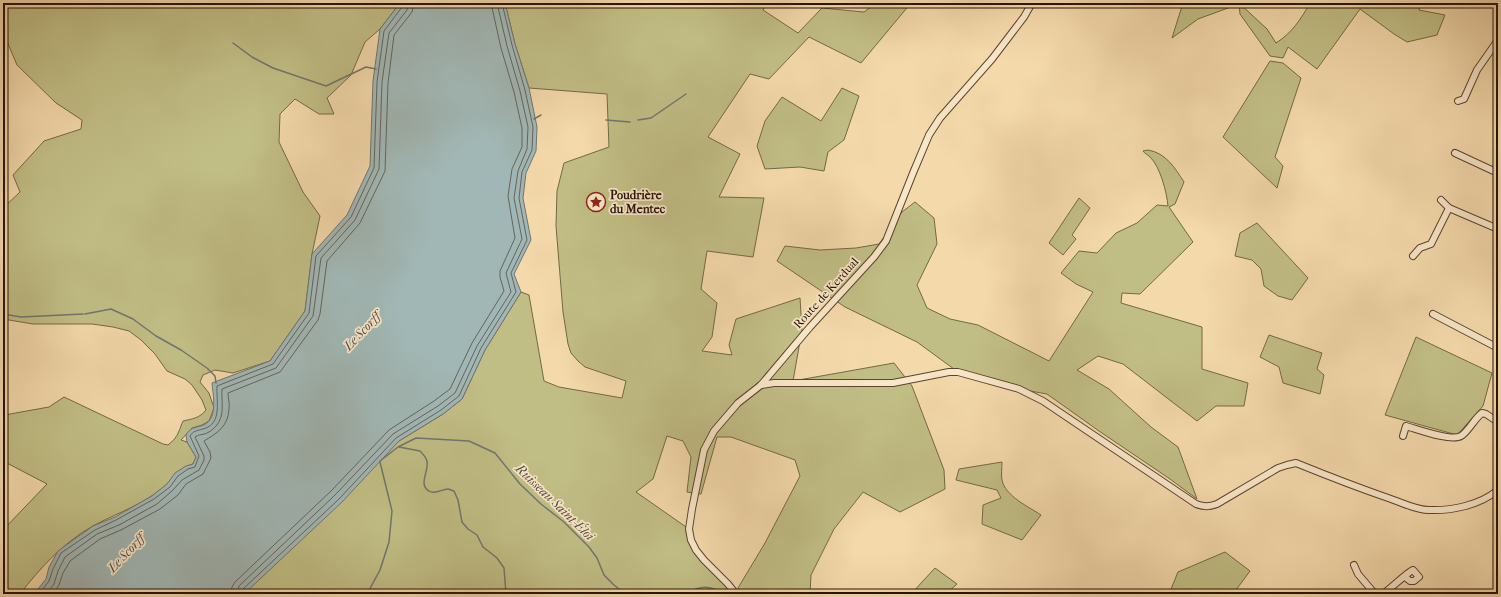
<svg xmlns="http://www.w3.org/2000/svg" width="1501" height="597" font-family="'IM FELL French Canon',serif">
	<rect width="100%" height="100%" fill="#f4d9ab"/>
	<filter id="stains"><feTurbulence type="fractalNoise" baseFrequency=".005" numOctaves="4"/><feColorMatrix values="0 0 0 0 .2 0 0 0 0 .09 0 0 0 0 .02 0 0 0 .5 -.17"/></filter>
	<radialGradient id="worn" r=".72"><stop offset=".6" stop-color="#630" stop-opacity="0"/><stop offset="1" stop-color="#630" stop-opacity=".3"/></radialGradient>
	<g fill="#c1be85" stroke="#746845">
		<path d="M3,3h397l-20,26 -15,13 -14,33 -24,23 7,16h-15l-24,-15 -15,15 -1,28 24,50 17,24 -8,38 -7,57 -35,50 -37,12 -18,-3 -12,5 -3,7 9,11 5,15 -5,13 -7,4 -10,3 -11,12 6,2 9,15 -3,7c-14,4 -17,11 -26,20 -4,4 -10,8 -14,11 -19,13 -40,20 -60,31 -29,16 -53,42 -73,68h-17v-64l44,-46 -44,-23v-45l7,-2 39,-7 15,-10 99,47 5,1c5,-4 9,-8 11,-14 2,-4 2,-6 4,-10 9,-2 17,-3 23,-11l-4,-10 -10,-15 -7,-6 -18,-8 -12,-17 -14,-14 -12,-9 -16,-4 -21,-3h-59l-30,-5v-111l17,-16 -7,-17 31,-34 37,-12 1,-9 -26,-17 -39,-38 -14,-33z"/>
		<polygon points="505,3 767,3 763,10 798,33 822,8 864,12 876,3 911,3 861,63 809,37 769,79 750,74 708,137 740,154 719,197 764,198 753,257 707,251 701,289 717,303 712,337 702,351 732,355 729,345 736,319 800,298 802,330 793,381 894,363 912,386 944,470 945,489 900,512 863,492 834,529 811,575 810,594 742,594 738,588 765,543 800,476 795,460 731,437 717,437 701,494 687,492 691,457 683,441 667,436 653,479 636,492 689,529 696,550 736,594 243,594 399,441 443,414 462,399 485,350 521,292 529,295 544,381 559,387 622,398 626,381 585,367 578,361 571,353 568,344 563,312 556,226 557,191 564,163 609,147 607,94 529,88 515,44"/>
		<path d="M1183,3h56l28,26 9,14c16,-10 25,-24 34,-40h110l-1,7 26,5 -8,20 -30,7 -13,-8 -34,-25 -43,60 -29,-22 -5,11 -13,-2 -30,-42 -1,-10 -41,15 -26,19z"/>
		<polygon points="1270,61 1283,63 1301,78 1275,157 1283,166 1277,188 1223,137"/>
		<polygon points="842,88 859,96 844,140 828,152 824,171 800,167 765,169 757,146 765,121 782,97 821,121"/>
		<path d="M1148,150c18,3 27,18 36,32l-9,22 -6,3 24,35 -53,52 -18,-1 -1,10 81,24v42l46,14 -4,23h-28l-19,15 -74,-57 -25,-8 -21,14 32,19 42,38 27,20 19,52 -27,-20 -71,-48 -52,-37 -28,-5 -61,-17 -41,-30 -72,-35 -68,-46 8,-15 35,4 36,-2 23,-4 23,-32 13,-10 19,16 3,26 -20,41 10,23 23,11 28,6 71,36 44,-69 -17,-8 -15,-11 18,-22 18,2 19,-20 21,-10 20,-18 11,1c-1,-13 -8,-40 -18,-49 -3,-3 -5,-3 -7,-6z"/>
		<polygon points="1079,198 1090,208 1072,235 1076,239 1063,255 1049,243"/>
		<polygon points="1257,223 1308,278 1292,300 1278,296 1264,286 1261,269 1252,260 1235,256 1240,233"/>
		<polygon points="1269,335 1322,353 1317,369 1324,375 1320,394 1283,383 1279,367 1260,357"/>
		<polygon points="1416,337 1492,373 1483,406 1457,435 1385,415"/>
		<path d="M1002,462c0,6 -1,13 0,18 3,16 27,27 39,35l-19,25 -40,-16 1,-19 18,-7 -4,-8 -41,-10 3,-11z"/>
		<polygon points="1225,552 1250,571 1233,594 1169,594 1178,572"/>
		<polygon points="935,568 957,584 946,594 911,594"/>
	</g>
	<path fill="#a1b7b5" stroke="#71756f" d="M400,3h105l10,41 14,44 8,39 -1,24 -10,22 -3,25 8,42 -17,34 7,18 -36,58 -23,49 -19,15 -44,27 -57,61 -98,92h-210l12,-15 3,-12 9,-16 35,-25 22,-9 37,-21 15,-12 8,-11 11,-7 7,-2 3,-7 -9,-15 -1,-7c4,-7 8,-7 15,-9 18,-5 12,-30 11,-43l58,-22 35,-50 7,-57 35,-39 23,-49 3,-85 7,-52z"/>
	<g fill="none" stroke-linecap="round" stroke-linejoin="round">
		<g stroke="#64645d" stroke-width="1">
			<path d="M39,594l10,-13 4,-12 8,-16 34,-23 21,-10 38,-21 16,-12 8,-11 10,-7 7,-2 4,-11 -9,-20c3,-5 6,-5 13,-7 20,-5 13,-29 14,-43l56,-22 36,-51 7,-57 35,-39 23,-49 3,-86 7,-51 18,-24 1,-4"/>
			<path d="M46,594l8,-10 4,-13 7,-14 32,-23 22,-9 38,-21 16,-14 9,-10 17,-10 5,-10v-4l-9,-19c4,-3 10,-2 14,-5 18,-12 12,-26 13,-43l54,-21 37,-52 8,-58 34,-38 24,-51 3,-87 7,-49 18,-23 1,-7"/>
			<path d="M53,594l6,-9 4,-12 7,-12 30,-22 21,-9 39,-21 18,-14 8,-11 17,-10 8,-16 -1,-6 -6,-11c13,-8 24,-14 25,-32 1,-5 -1,-11 -1,-16l52,-21 38,-52 2,-6 7,-53 33,-38 25,-52 3,-88 6,-48 18,-23 2,-9"/>
			<polyline points="231,594 232,587 235,582 331,491 389,430 434,401 450,389 472,343 504,291 500,277 500,271 515,238 508,196 512,169 522,147 522,128 514,92 501,48 491,3"/>
			<polyline points="237,594 239,586 335,495 393,434 438,406 455,393 477,346 511,292 506,273 522,239 514,198 518,171 527,149 528,127 520,91 507,46 497,3"/>
			<polyline points="242,594 243,589 339,499 396,438 441,410 459,396 481,348 516,292 511,273 527,240 519,198 522,172 532,150 533,127 525,90 512,45 502,3"/>
		</g>
		<g stroke="#71756f" stroke-width="1.5">
			<polyline points="233,43 252,57 273,68 326,86 366,67 376,69"/>
			<polyline points="534,119 541,115"/>
			<polyline points="606,120 630,122"/>
			<polyline points="638,120 651,118 686,94"/>
			<polyline points="3,314 21,317 83,314"/>
			<polyline points="85,314 111,309 133,319 156,336 181,350 207,368 215,376 216,383"/>
			<path d="M399,447l21,4c3,3 7,7 7,11 2,9 -9,23 2,29 6,4 13,-2 19,-2 2,0 4,2 6,2l4,9 4,22 6,7 9,6 6,12 14,11 7,10 2,26"/>
			<polyline points="380,461 398,447 416,438 469,441 495,453 520,484 541,504 564,522 589,547 597,558 604,575 614,585 625,594"/>
			<polyline points="367,594 380,570 389,542 392,511 380,462"/>
			<path d="M687,594c12,-9 24,-9 36,0"/>
		</g>
		<defs>
			<g id="minor">
				<polyline points="1458,101 1464,99 1477,70 1498,40"/>
				<polyline points="1455,153 1498,173"/>
				<polyline points="1441,200 1449,208 1498,229"/>
				<polyline points="1413,256 1420,248 1431,244 1449,208"/>
				<polyline points="1433,314 1498,348"/>
				<path d="M761,385l13,-2h119l56,-11h9l61,17 24,12 153,103c8,3 13,3 21,0l61,-36 9,-3 9,-2c32,13 63,25 95,36 12,4 25,11 38,11 23,1 51,-5 69,-20"/>
				<path d="M1403,436l3,-10c11,3 45,16 55,10 8,-5 13,-17 21,-23l4,1 12,8"/>
				<polyline points="1354,565 1358,574 1375,594"/>
				<polyline points="736,594 728,584 704,560 696,550 691,540 689,529 692,509 704,450 714,431 738,403 761,385 810,327 874,257 886,241 913,173 929,135 940,118 992,59 1024,17 1032,3"/>
				<path d="M1383,594c6,-4 26,-23 30,-24l6,7 -5,4h-4l-5,-4"/>
			</g>
		</defs>
		<use href="#minor" stroke="#5b442e" stroke-width="8"/>
		<use href="#minor" stroke="#f8e6c8" stroke-width="6"/>
	</g>
	<defs>
		<symbol id="sight-ring" viewBox="-11 -11 22 22"><circle r="9.5" fill="#f8e6c8" stroke="#8f2418" stroke-width="1.5"/><path d="M0-6L1.8-2.2L6-1.7L2.9 1.2L3.7 5.4L0 3.3L-3.7 5.4L-2.9 1.2L-6-1.7L-1.8-2.2Z" fill="#8f2418"/></symbol>
	</defs>
	<g fill-rule="evenodd">
		<use href="#sight-ring" x="585" y="191" width="22" height="22"/>
	</g>
	<g text-anchor="middle" dominant-baseline="central" stroke-width="3.5" stroke-linejoin="round" paint-order="stroke">
		<g font-size="12" font-weight="bold" fill="#281205" stroke="#f8e6c8" text-anchor="start">
			<text x="610" y="195">Poudrière<tspan x="610" dy="14">du Mentec</tspan></text>
		</g>
		<g font-size="12" fill="#281205" stroke="#f8e6c8">
			<text transform="translate(826 293) rotate(-48)">Route de Kerdual</text>
		</g>
		<g font-size="13" font-style="italic" fill="#524c43" stroke="#f8e6c8">
			<text transform="translate(362 331) rotate(-47)">Le Scorff</text>
			<text transform="translate(555 502) rotate(44)">Ruisseau Saint-Éloi</text>
			<text transform="translate(126 553) rotate(-47)">Le Scorff</text>
		</g>
	</g>
	<rect width="1501" height="597" fill="none" stroke="#f4d9ab" stroke-width="16"/>
	<rect x="4" y="4" width="1493" height="589" fill="none" stroke="#281205" stroke-width="2"/>
	<rect x="8" y="8" width="1485" height="581" fill="none" stroke="#281205"/>
	<rect width="100%" height="100%" filter="url(#stains)"/>
	<rect width="100%" height="100%" fill="url(#worn)"/>
</svg>
